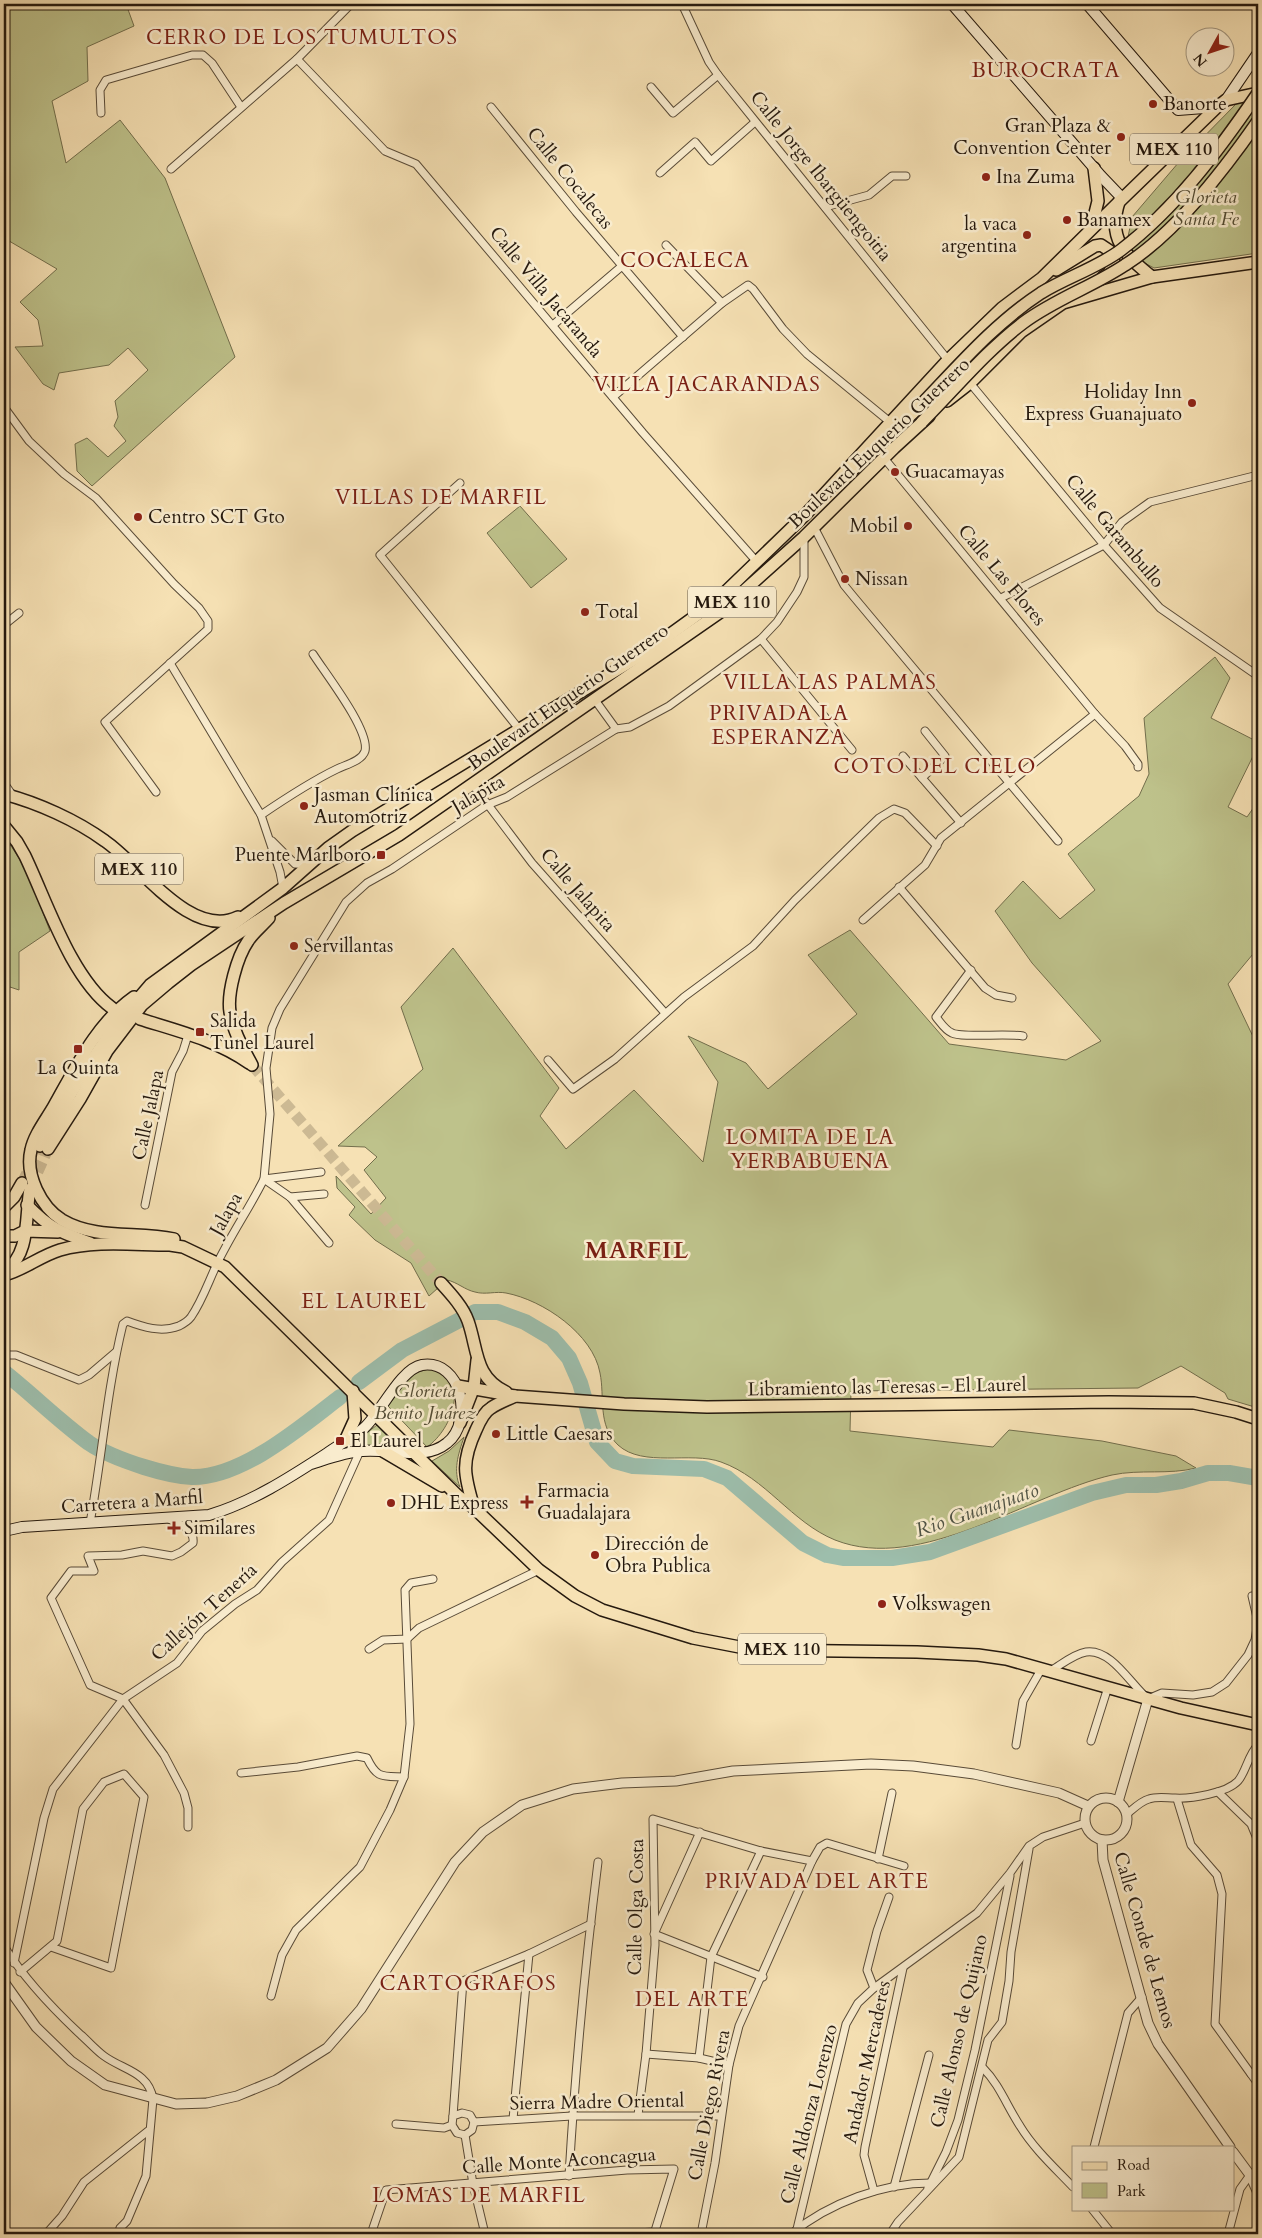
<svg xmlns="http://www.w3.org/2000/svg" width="1262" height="2238" font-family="Cardo,serif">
	<rect width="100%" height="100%" fill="#f6e1b4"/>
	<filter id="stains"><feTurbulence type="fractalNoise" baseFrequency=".004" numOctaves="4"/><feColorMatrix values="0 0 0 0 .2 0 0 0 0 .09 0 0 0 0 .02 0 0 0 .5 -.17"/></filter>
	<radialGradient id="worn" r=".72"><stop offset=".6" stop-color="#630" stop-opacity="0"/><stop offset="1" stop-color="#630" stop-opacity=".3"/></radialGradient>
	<g fill="#bec28b" stroke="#726e4c">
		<polygon points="4,4 126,4 134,26 87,47 88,81 52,101 66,163 120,120 165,178 235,357 92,486 77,471 75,444 87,438 108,457 126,441 114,426 118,417 115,401 148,370 128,348 109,365 59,373 54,390 43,384 15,347 43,346 38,320 20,302 57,269 4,238"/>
		<polygon points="1258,101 1258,253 1154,268 1141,261 1127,242 1132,217 1179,162 1237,103"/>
		<polygon points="520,506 567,559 531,588 487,533"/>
		<path d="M1215,657l15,21 -19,40 47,24v4l-30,61 19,10 7,-10 4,3v138l-30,36 30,63v361l-30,-9 -3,-6 -44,-27 -43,22 -287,3 -1,40 143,16 16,-17 93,11 74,15 20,12c-27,7 -56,1 -84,7 -83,19 -191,99 -277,65 -44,-18 -69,-62 -114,-78 -30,-11 -78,6 -103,-17 -21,-20 -13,-48 -18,-72 -7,-39 -57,-73 -94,-80 -10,-2 -21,2 -31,-1 -10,-2 -18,-10 -28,-12l-18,16 -18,-33 -36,-23 -26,-25 6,-8 -18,-19 -1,-12 35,38 15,-16 -22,-28 13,-13 -12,-10 -27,-1 85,-77 -22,-62 52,-59 106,140 -19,28 26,33 68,-59 69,72 15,-80 -30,-46 58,27 22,26 89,-75 -49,-59 42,-25 99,114 117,16 35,-19 -69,-78 -37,-52 28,-30 37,38 35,-29 -27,-36 71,-58 10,-22 -5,-56z"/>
		<path d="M4,837c23,27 33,61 46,94l-31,21v38l-15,-5z"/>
		<path d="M428,1369c44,7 25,60 -1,78l-39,-41 24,-32z"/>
		<polygon points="377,1425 399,1448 373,1445 345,1446 359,1439"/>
		<path d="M464,1437c-6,18 -11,33 -4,50l-28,-26 17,-10z"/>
	</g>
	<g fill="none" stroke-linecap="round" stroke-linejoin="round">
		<g stroke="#9dbeac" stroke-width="16">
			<path d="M4,1372c29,23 55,49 85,71 16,11 36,18 55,24 16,5 31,9 48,10 50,1 110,-51 148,-80"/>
			<polyline points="359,1382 402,1350 475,1312 498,1312 525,1322 552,1338 569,1358 580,1383 597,1442 615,1461 633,1466 704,1469 727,1478 803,1543 827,1555 843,1558 892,1558 930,1552 1092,1493 1126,1485 1156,1485 1181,1481 1208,1473 1229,1473 1258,1478"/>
		</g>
		<g stroke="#ccb993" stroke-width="11" stroke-dasharray="11 5.5" stroke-linecap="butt">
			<polyline points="252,1065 441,1283"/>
			<polyline points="22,1183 40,1146"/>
			<polyline points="31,1187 48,1149"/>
		</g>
		<defs>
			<g id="minor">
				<polyline points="682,4 709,62 718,75 948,360"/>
				<polyline points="297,59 385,151 416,164 643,433 757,562"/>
				<polyline points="651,87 673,113 718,75"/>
				<polyline points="491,107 576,212 683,337"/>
				<polyline points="101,113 100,90 106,80 192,55 203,55 212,63 241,107"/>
				<polyline points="171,169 297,59 351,4"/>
				<polyline points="660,173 695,142 711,161 755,122"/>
				<polyline points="825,207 869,195 892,176 906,176"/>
				<polyline points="666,245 722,303"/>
				<polyline points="553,325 622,266"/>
				<polyline points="970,383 1104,545 1160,608 1258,676"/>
				<polyline points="613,397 722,303 748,285 753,289 783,329 807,354 890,422"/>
				<polyline points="4,407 29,441 64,474 96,498 174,584 199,608 208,621 208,629 105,722 156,792"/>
				<polyline points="884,458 1095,714 1125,746 1138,764 1138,767"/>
				<polyline points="460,483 380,555 519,729"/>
				<polyline points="814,527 844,585 853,596 1058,841"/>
				<polyline points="1001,598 1104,545 1122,522 1150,502 1258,475"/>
				<polyline points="4,625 19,613"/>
				<polyline points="761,639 852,750"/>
				<polyline points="170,663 261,815 280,872 283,888"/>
				<polyline points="595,700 616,729"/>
				<polyline points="903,756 961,823"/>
				<polyline points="922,778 945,756 925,731"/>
				<polyline points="4,783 13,796"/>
				<polyline points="473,785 532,863 665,1013"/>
				<path d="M261,815c25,-17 49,-33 76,-46 8,-4 25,-8 28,-18 5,-21 -40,-78 -52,-97"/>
				<polyline points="272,841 295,864 309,865"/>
				<polyline points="899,887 985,988 996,995 1012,998"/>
				<polyline points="863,920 925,865 941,838 1095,714"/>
				<path d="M971,970l-35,47c5,6 9,13 16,16 10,5 54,0 71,3"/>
				<polyline points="548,1060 573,1089 615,1059 684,997 753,946 795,900 879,818 894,809 905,813 937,846"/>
				<polyline points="290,1197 324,1194"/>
				<polyline points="145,1205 172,1072 183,1051 188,1035"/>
				<polyline points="329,1243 290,1197 264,1179 270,1114 266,1068 272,1028 280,1009 346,902 367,883 392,869 487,805 507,797 616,729 630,727 669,706 761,639 777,622 797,592 804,577 804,537"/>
				<polyline points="4,1355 16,1355 79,1380 89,1375 116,1352"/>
				<path d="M167,1518c11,6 28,10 26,25l-12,9 -9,4 -29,-5 -21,4 -34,1 6,15h-23l-20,27 39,87 33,14 41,56 20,38 4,15v19"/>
				<path d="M90,1523c12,-66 17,-134 33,-199l4,-3c16,6 34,12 52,5 4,-2 9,-5 12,-9 11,-16 17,-34 25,-51 14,-30 33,-57 48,-87l57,-7"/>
				<polyline points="369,1649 383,1640 407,1639 419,1628 539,1570"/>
				<path d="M1052,1670c10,-6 22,-16 34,-18 25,-4 45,33 62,47l14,-6 31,2 19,-3 14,-9 22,-28 7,-15 3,-18 -6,-26"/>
				<polyline points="1091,1741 1108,1687"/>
				<polyline points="1016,1745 1023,1701 1042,1668"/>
				<path d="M241,1773l57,-6 59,-11 10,2c10,21 15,18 37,19"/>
				<polyline points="1218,1792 1251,1824 1258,1841"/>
				<polyline points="1177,1799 1191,1845 1217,1875 1222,1894 1215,2024 1251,2074 1258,2075"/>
				<path d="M1127,1814c6,-5 14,-13 22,-15 8,-3 18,-1 26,-1 16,1 52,-5 63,-17 8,-9 10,-26 20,-36"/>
				<polyline points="700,1832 654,1934 763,1977"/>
				<polyline points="878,1859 892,1793"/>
				<path d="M4,1946c21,34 48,62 77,89 8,7 15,15 23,21 19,14 45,16 49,43l-7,77 -19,45 -7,7 -2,6"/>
				<polyline points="14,1963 44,1818 53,1789 123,1699 177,1663 202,1631 235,1604 257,1590 282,1562 329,1520 360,1451"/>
				<polyline points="20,1972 57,1941 83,1809 104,1782 124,1774 144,1797 111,1968 51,1947"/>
				<polyline points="874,1988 867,1970 877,1931 889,1897"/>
				<polyline points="271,1996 282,1955 296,1930 360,1867 390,1810 404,1777 410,1724 405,1590 411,1583 433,1579"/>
				<polyline points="646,2054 699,2058 729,2065"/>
				<polyline points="699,2058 711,1957 761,1851"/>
				<path d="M983,2068c16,16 24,38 37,58 14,23 35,42 53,61"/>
				<polyline points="1251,2074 1258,2084"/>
				<polygon points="462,2113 470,2115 474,2122 472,2130 465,2135 457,2133 452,2125 453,2116"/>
				<polyline points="638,2115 646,2054 655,1945 653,1819 761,1851 812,1861"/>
				<polyline points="453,2116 463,1981 529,1954 591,1924"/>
				<polyline points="513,2119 529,1954"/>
				<polyline points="474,2122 572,2116 721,2116"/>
				<polyline points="396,2124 444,2128 452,2125"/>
				<polyline points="465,2135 473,2184 485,2234"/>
				<polyline points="1094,2147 1128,2013 1142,1997"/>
				<path d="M569,2176c6,-105 16,-210 29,-314"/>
				<polyline points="894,2187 929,2055"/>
				<polyline points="928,2188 946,2152 958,2120 975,2050 1010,1876"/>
				<polyline points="874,2191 864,2155 865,2147 903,1968"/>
				<polyline points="1092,2209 1112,2234"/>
				<polyline points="797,2229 846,2024 858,2003 874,1988 977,1913 1010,1873 1029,1846 1043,1837 1085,1823"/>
				<polyline points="46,2234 62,2216 84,2182 148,2131"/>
				<polyline points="371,2234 386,2190 627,2170 674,2169 654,2234"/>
				<polyline points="619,2234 654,2232"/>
				<polyline points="701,2234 715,2163 729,2065 739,2026 812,1861 820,1847 827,1843 904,1866"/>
				<path d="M791,2234c38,-31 93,-52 143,-51"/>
				<polyline points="890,2234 898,2222 959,2157 988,2040 1002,2022 1009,1981 1011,1952 1029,1849"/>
				<polyline points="1228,2234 1240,2189 1250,2175"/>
			</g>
			<g id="tertiary">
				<circle cx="1106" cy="1819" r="21"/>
				<polyline points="1118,1802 1148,1699"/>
				<polyline points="1102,1840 1103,1860 1148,2023 1158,2044 1230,2147"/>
				<polyline points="4,1982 36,2027 71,2061 105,2085 176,2104 207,2103 237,2096 276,2080 327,2048 361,2009 455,1862 483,1832 522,1805 573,1789 622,1783 676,1781 733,1771 871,1764 913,1766 974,1774 1059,1793 1088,1806"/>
				<polyline points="1233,2152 1250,2175 1258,2193"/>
			</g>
			<g id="secondary">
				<polyline points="952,4 1101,176 1122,198"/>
				<polyline points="1087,4 1178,110 1217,107"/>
				<polyline points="1226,100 1258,53"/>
				<path d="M4,1531l18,-4 187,-12c43,-13 80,-37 117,-61 12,-9 27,-16 38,-26 17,-15 36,-59 58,-63 40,-6 52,57 25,78 -23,19 -57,5 -85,8 -17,1 -35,8 -51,13"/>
			</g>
			<g id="primary">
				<polyline points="1092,225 1098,201 1094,168"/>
				<polyline points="1056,270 1095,246 1101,245 1110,251 1114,262 1109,273 1103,277"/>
				<path d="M1152,277c-27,-22 -45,-38 -33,-75l98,-95 9,-7 32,-7"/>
				<polyline points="947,401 970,383 1021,332 1063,303 1152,277 1258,262"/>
				<polyline points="855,468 914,412"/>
				<path d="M4,794c34,9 72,26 101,47 34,23 86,99 133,76"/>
				<path d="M4,826l13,16 8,14c22,46 46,122 87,152"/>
				<path d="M134,997c-37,26 -58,70 -80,109 -8,14 -20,29 -23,44 -6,25 10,57 31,70 34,20 75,11 112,19"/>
				<path d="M140,1019c38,12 76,21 109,44"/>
				<path d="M252,1065c-9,-17 -19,-34 -22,-53 -3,-19 7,-55 18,-71 5,-8 14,-15 21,-23"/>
				<polyline points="40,1146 85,1070 115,1026 150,985 283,888 328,848 352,831 643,654 715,602 806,514 948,360 1002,308 1042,278 1119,202"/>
				<polyline points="48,1149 80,1099 107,1051 142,1005 168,983 191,965 284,903 399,835 719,613 804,537 894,448 929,416"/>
				<path d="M27,1205c22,23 33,27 63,38"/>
				<polyline points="4,1207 14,1197 22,1183"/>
				<polyline points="4,1236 15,1236 25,1231 58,1232"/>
				<path d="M4,1271c27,-15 21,-57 26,-82"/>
				<path d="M4,1275c20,-5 36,-19 56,-25 35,-10 74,-5 110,-5l13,2 42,20 233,229 16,12 65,62 36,26 27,14 91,28 62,12 162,2 61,3 28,4 175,49 77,17"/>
				<path d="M441,1283c10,11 22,24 27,38 10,28 6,56 38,71"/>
				<polyline points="458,1386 515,1396 624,1404 707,1407 1109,1402 1194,1403 1236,1412 1258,1419"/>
				<polyline points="460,1423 474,1387 477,1360"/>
				<polyline points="345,1441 355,1419 353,1391"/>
				<polyline points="381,1450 442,1486"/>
				<path d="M474,1508c-10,-33 -13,-46 2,-78 3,-7 8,-18 15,-22 7,-5 16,-8 24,-12"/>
			</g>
		</defs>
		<use href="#minor" stroke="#594b38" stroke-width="9"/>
		<use href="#tertiary" stroke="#594b38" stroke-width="11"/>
		<use href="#secondary" stroke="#25190e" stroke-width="12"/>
		<use href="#primary" stroke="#25190e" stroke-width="14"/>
		<use href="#minor" stroke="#f9ecce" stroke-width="7"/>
		<use href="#tertiary" stroke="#f9ecce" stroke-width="9"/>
		<use href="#secondary" stroke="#f9ecce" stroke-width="10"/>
		<use href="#primary" stroke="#f6e1b4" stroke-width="11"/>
		<defs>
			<g id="primary-bridge">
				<path d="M914,412c40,-41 78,-87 127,-119 26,-16 56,-25 80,-43 55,-42 98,-100 137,-157"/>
				<path d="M922,422c33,-33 64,-71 101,-99 32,-24 69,-36 102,-58 51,-32 99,-95 133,-144"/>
			</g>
		</defs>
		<use href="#primary-bridge" stroke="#25190e" stroke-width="14" stroke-linecap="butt"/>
		<use href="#primary-bridge" stroke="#f6e1b4" stroke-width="11"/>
	</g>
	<g fill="#8f2418" stroke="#f9ecce" stroke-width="2">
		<circle cx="1153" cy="104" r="5"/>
		<circle cx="1121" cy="137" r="5"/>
		<circle cx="986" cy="177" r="5"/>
		<circle cx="1067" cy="220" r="5"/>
		<circle cx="1027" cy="235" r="5"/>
		<circle cx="1192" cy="403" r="5"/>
		<circle cx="895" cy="472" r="5"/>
		<circle cx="138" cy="517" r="5"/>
		<circle cx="908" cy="526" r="5"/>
		<circle cx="845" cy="579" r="5"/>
		<circle cx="585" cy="612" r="5"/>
		<circle cx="304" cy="806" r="5"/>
		<rect x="376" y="850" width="10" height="10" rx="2.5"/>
		<circle cx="294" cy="946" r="5"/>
		<rect x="195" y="1027" width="10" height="10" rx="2.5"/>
		<rect x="73" y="1044" width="10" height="10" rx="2.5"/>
		<circle cx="496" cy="1434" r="5"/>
		<rect x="335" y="1436" width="10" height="10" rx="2.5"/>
		<path d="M524.5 1494.5h5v5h5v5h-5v5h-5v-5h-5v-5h5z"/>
		<circle cx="391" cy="1503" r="5"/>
		<path d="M171.5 1520.5h5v5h5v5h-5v5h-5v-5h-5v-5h5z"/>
		<circle cx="595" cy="1555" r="5"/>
		<circle cx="882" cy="1604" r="5"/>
	</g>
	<g text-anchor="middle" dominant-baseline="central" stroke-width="5" stroke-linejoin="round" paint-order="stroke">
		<g fill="#f9ecce" stroke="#655848" stroke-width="1">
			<rect x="1130" y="133.5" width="88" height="31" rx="4"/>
			<rect x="688" y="586.5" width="88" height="31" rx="4"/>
			<rect x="95" y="853.5" width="88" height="31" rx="4"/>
			<rect x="738" y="1633.5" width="88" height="31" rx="4"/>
		</g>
		<g font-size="18" font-weight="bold" fill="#25190e">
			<text x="1174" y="149">MEX 110</text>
			<text x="732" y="602">MEX 110</text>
			<text x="139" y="869">MEX 110</text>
			<text x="782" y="1649">MEX 110</text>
		</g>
		<g font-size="19" fill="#25190e" stroke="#f9ecce" text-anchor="start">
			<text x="1163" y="104">Banorte</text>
			<text x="1111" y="126" text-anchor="end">Gran Plaza &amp;<tspan x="1111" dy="22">Convention Center</tspan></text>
			<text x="996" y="177">Ina Zuma</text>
			<text x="1077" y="220">Banamex</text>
			<text x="1017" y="224" text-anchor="end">la vaca<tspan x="1017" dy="22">argentina</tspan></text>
			<text x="1182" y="392" text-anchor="end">Holiday Inn<tspan x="1182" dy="22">Express Guanajuato</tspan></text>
			<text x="905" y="472">Guacamayas</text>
			<text x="148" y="517">Centro SCT Gto</text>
			<text x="898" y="526" text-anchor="end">Mobil</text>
			<text x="855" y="579">Nissan</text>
			<text x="595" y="612">Total</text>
			<text x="314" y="795">Jasman Clínica<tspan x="314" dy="22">Automotriz</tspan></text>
			<text x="371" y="855" text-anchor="end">Puente Marlboro</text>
			<text x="304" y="946">Servillantas</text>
			<text x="210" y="1021">Salida<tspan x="210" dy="22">Tunel Laurel</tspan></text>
			<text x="78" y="1068" text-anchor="middle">La Quinta</text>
			<text x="506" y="1434">Little Caesars</text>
			<text x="350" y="1441">El Laurel</text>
			<text x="537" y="1491">Farmacia<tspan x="537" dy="22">Guadalajara</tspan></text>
			<text x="401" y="1503">DHL Express</text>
			<text x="184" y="1528">Similares</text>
			<text x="605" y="1544">Dirección de<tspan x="605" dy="22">Obra Publica</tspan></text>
			<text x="892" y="1604">Volkswagen</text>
		</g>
		<g font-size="19" fill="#25190e" stroke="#f9ecce">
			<text transform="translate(821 176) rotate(51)">Calle Jorge Ibargüengoitia</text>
			<text transform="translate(570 178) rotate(51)">Calle Cocalecas</text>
			<text transform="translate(546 292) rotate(50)">Calle Villa Jacaranda</text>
			<text transform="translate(879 443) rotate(-43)">Boulevard Euquerio Guerrero</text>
			<text transform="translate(1115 531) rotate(50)">Calle Garambullo</text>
			<text transform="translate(1002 575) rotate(50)">Calle Las Flores</text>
			<text transform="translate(568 697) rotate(-35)">Boulevard Euquerio Guerrero</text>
			<text transform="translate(478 794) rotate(-30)">Jalapita</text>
			<text transform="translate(578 890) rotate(49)">Calle Jalapita</text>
			<text transform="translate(148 1115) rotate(-78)">Calle Jalapa</text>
			<text transform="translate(226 1214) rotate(-61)">Jalapa</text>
			<text transform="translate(887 1387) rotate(-1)">Libramiento las Teresas - El Laurel</text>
			<text transform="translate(132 1502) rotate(-4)">Carretera a Marfil</text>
			<text transform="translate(204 1612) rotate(-42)">Callejón Tenería</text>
			<text transform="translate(636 1907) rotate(-89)">Calle Olga Costa</text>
			<text transform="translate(1145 1940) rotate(74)">Calle Conde de Lemos</text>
			<text transform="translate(959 2031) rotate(-77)">Calle Alonso de Quijano</text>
			<text transform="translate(867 2062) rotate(-78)">Andador Mercaderes</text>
			<text transform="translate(597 2102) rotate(-1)">Sierra Madre Oriental</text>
			<text transform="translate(709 2105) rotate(-79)">Calle Diego Rivera</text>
			<text transform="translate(809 2114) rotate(-76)">Calle Aldonza Lorenzo</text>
			<text transform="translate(559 2161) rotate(-4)">Calle Monte Aconcagua</text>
		</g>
		<g font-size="19" font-style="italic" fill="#534c34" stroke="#f9ecce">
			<text x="1206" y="197">Glorieta<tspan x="1206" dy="22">Santa Fe</tspan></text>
			<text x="425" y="1391">Glorieta<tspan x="425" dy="22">Benito Juárez</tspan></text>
		</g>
		<g font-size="20" font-style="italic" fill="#4f5345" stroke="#f9ecce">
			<text transform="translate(977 1510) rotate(-19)">Rio Guanajuato</text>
		</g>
		<g font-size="21" letter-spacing="1" fill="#7a1f14" stroke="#f9ecce">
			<text x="302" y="37">CERRO DE LOS TUMULTOS</text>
			<text x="1046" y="70">BUROCRATA</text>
			<text x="685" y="260">COCALECA</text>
			<text x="707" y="384">VILLA JACARANDAS</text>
			<text x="441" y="497">VILLAS DE MARFIL</text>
			<text x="830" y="682">VILLA LAS PALMAS</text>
			<text x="779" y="713">PRIVADA LA<tspan x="779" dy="24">ESPERANZA</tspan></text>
			<text x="935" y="766">COTO DEL CIELO</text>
			<text x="810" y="1137">LOMITA DE LA<tspan x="810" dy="24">YERBABUENA</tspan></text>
			<text x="364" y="1301">EL LAUREL</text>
			<text x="817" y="1881">PRIVADA DEL ARTE</text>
			<text x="468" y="1983">CARTOGRAFOS</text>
			<text x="692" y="1999">DEL ARTE</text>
			<text x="479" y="2195">LOMAS DE MARFIL</text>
		</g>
		<g font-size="24" font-weight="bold" letter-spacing="1" fill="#7a1f14" stroke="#f9ecce">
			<text x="637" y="1250">MARFIL</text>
		</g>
	</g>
	<rect width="1262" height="2238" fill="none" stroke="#f6e1b4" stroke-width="20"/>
	<rect x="5" y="5" width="1252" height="2228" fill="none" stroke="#25190e" stroke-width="2.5"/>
	<rect x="10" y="10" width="1242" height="2218" fill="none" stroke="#25190e"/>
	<rect x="1072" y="2146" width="162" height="65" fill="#f9ecce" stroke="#a49881"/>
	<rect x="1082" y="2162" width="25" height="8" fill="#f6e1b4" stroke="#a49881"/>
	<text x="1117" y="2170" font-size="15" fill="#25190e">Road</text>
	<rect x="1082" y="2183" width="25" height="15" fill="#bec28b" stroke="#a49881"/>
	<text x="1117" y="2196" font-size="15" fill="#25190e">Park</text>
	<g transform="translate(1210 52) rotate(230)"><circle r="24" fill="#f9ecce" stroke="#a49881"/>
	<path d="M0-4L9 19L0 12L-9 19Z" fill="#8f2418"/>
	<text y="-8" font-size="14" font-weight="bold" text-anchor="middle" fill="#25190e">N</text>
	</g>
	<rect width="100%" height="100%" filter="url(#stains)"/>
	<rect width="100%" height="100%" fill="url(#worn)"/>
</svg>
